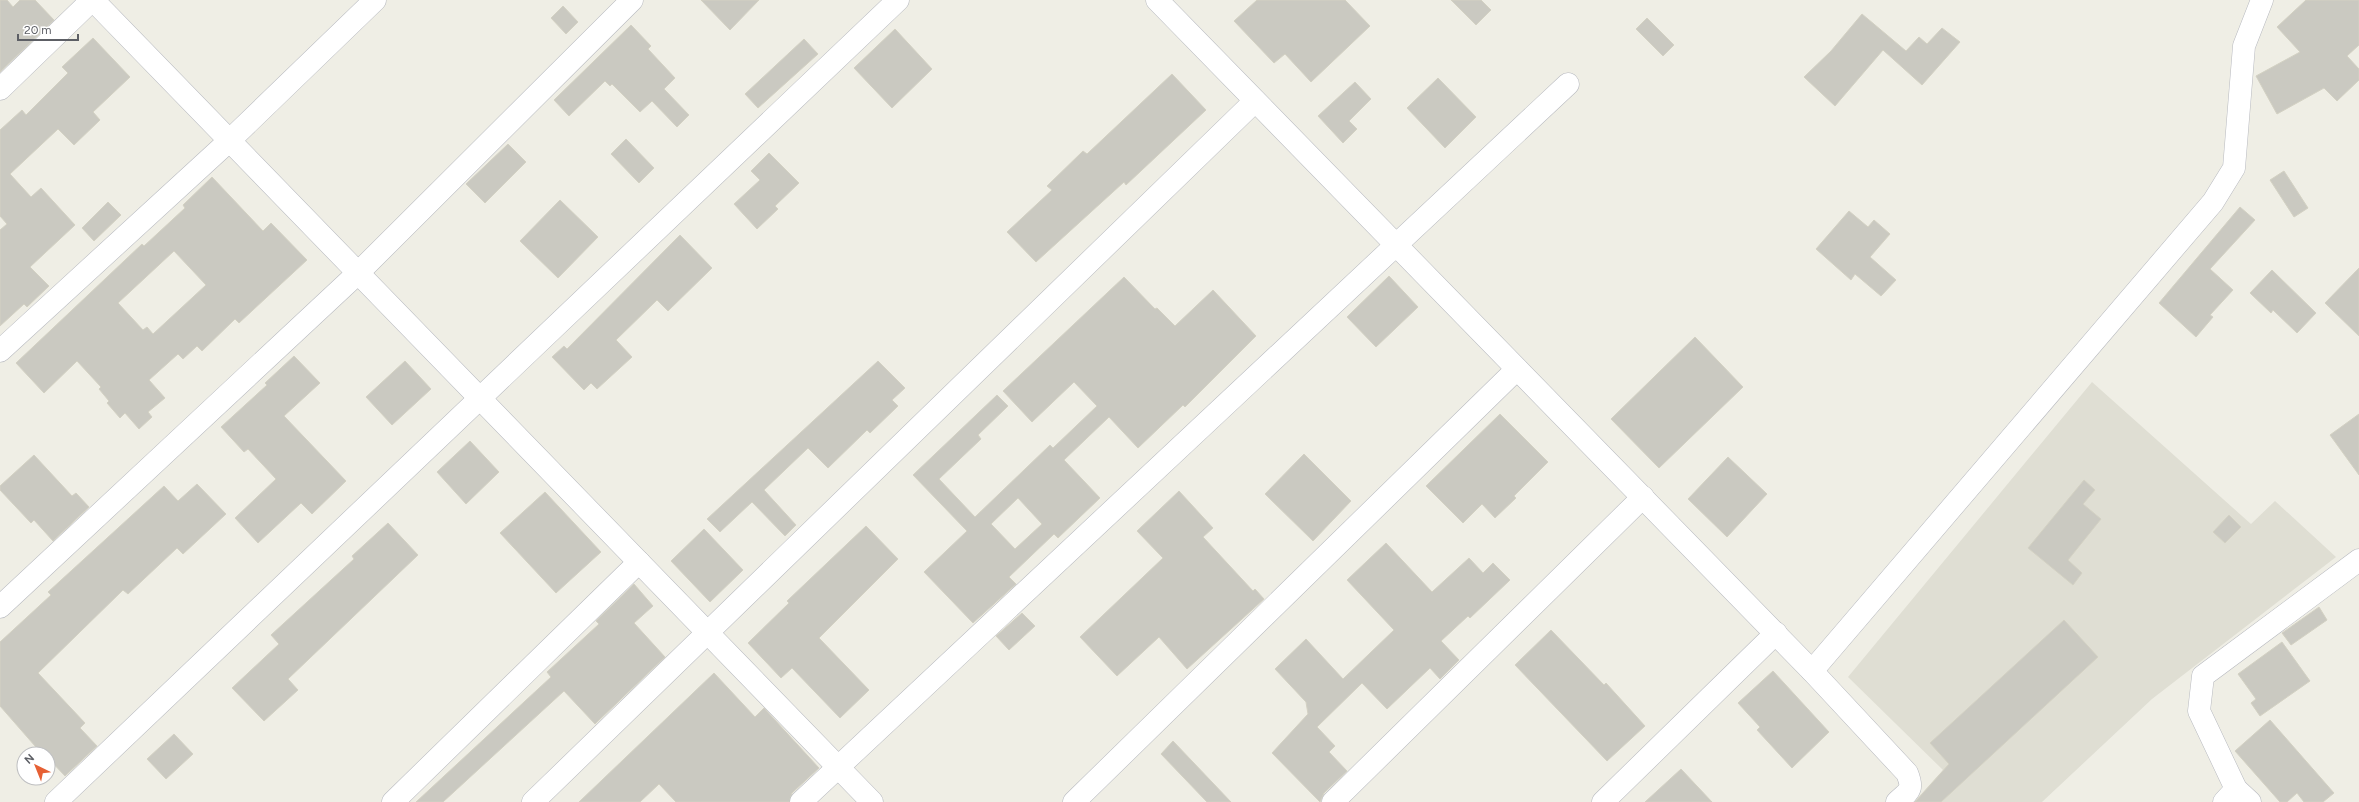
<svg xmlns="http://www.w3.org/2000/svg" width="2359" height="802" font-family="Figtree,sans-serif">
	<rect width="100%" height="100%" fill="#efeee5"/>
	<polygon fill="#dfded3" points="2092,382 2251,524 2275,501 2336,557 2152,699 2042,802 1914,802 1943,770 1848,677"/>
	<g fill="#cac9c1" stroke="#d3d1c3" fill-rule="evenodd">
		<polygon points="0,0 7,0 13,7 20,0 35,0 54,20 0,72"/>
		<polygon points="701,0 759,0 730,30"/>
		<polygon points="1257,0 1345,0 1370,26 1311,82 1285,54 1274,63 1234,21"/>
		<polygon points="1451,0 1481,0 1491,10 1476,25"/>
		<polygon points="2306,0 2359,0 2359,45 2347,56 2359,69 2359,80 2337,101 2324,88 2277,114 2256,76 2300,52 2277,27"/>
		<polygon points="563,6 578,22 566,34 551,18"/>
		<polygon points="1862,14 1906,51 1919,37 1927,44 1942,28 1960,42 1922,85 1883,50 1835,106 1804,77 1831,51"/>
		<polygon points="1647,18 1674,45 1663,56 1636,29"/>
		<polygon points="631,25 651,46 648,49 675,78 664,89 689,115 677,127 652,101 640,112 612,84 610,86 605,81 569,116 554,100"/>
		<polygon points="895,29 932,69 892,108 854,68"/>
		<polygon points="93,38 130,77 93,112 100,120 74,145 58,129 10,174 31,197 41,188 75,225 30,267 49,286 27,307 24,304 0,326 0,230 7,224 0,216 0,130 22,110 26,115 68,73 62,67"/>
		<polygon points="804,39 818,54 758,108 745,94"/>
		<polygon points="1172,74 1206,110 1126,185 1124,182 1036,262 1007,232 1052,190 1047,186 1083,151 1087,154"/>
		<polygon points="1438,78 1476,117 1445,148 1407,108"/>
		<polygon points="1355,82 1371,99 1349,121 1357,129 1343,143 1318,116"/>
		<polygon points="626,139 654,168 639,183 611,154"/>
		<polygon points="508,144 526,162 485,203 466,184"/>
		<polygon points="769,153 799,183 775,206 778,209 757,229 734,204 760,180 751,171"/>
		<polygon points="2284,171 2308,208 2294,217 2270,180"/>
		<path d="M212,177l51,54 8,-8 36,37 -68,63 -4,-4 -33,32 -5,-5 -14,13 -5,-5 -29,26 16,18 -17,14 4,5 -13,12 -14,-16 -5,5 -13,-15 2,-2 -10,-12 2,-2 -24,-26 -33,32 -28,-30 126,-119 2,2 41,-38 -2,-3zM174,251l32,34 -53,49 -6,-7 -4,3 -25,-27z"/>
		<polygon points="560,200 598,237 558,278 520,241"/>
		<polygon points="108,202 121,215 94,241 82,228"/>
		<polygon points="2240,207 2255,220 2210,269 2233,290 2210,315 2213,317 2196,337 2159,303"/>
		<polygon points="1849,211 1868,227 1874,220 1890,234 1870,257 1896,280 1881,296 1855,274 1851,280 1816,249"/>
		<polygon points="680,235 712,268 668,311 657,300 616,340 632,357 597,389 591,383 584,390 552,357 564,346 567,349"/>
		<polygon points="2359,268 2359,336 2325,303"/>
		<polygon points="2272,270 2316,313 2297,333 2273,310 2271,313 2250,293"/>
		<polygon points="1389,276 1418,307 1376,347 1347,317"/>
		<path d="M1124,277l31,32 2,-1 18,18 38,-36 43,46 -71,71 -2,-2 -45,43 -29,-31 -45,43 36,38 -42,40 -4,-4 -45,43 7,7 -43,39 -49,-51 43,-41 -54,-56 84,-80 11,11 -30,29 3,4 -42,40 36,38 75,-72 3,3 44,-42 -23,-24 -42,40 -29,-31zM1018,498l24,26 -27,25 -24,-25z"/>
		<polygon points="1695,337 1743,387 1659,468 1611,419"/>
		<polygon points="294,356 320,383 284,416 346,481 312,514 301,503 258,543 235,518 276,479 248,449 244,452 221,427 267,385 265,383"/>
		<polygon points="405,361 431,389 392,425 366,397"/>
		<polygon points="878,361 905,388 892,400 898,406 870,433 867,430 828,468 808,448 764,490 796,525 785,536 752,502 720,532 707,519"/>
		<polygon points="1500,414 1548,462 1514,496 1516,498 1495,518 1482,504 1463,523 1426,486"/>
		<polygon points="2359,414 2359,475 2330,435"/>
		<polygon points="470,441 499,472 466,504 437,472"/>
		<polygon points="1304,454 1351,501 1313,541 1265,494"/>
		<polygon points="34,455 72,496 76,493 89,507 53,541 34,520 31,523 0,490 0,486"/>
		<polygon points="1728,457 1767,494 1727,537 1688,499"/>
		<polygon points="2084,480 2095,490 2083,504 2101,519 2068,560 2082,573 2073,585 2028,548"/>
		<polygon points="197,484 226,514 183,554 177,548 128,594 123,590 38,673 85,723 80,728 97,746 65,776 48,758 48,754 42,754 0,706 0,642 51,595 48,592 164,486 178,501"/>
		<polygon points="1179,491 1213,528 1203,537 1253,591 1255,589 1264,599 1187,669 1159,637 1117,676 1080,637 1163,558 1137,531"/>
		<polygon points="545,492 601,552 556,593 500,533"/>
		<polygon points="2229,515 2241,527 2225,543 2213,532"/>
		<polygon points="388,523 418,555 288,679 298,690 264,721 232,688 279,644 271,635 354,559 352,556"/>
		<polygon points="866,526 898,559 819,638 869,690 840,718 792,668 781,678 748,643 789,603 787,601"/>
		<polygon points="704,529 743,570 710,602 671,561"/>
		<polygon points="1386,543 1432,592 1469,558 1483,573 1493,563 1510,580 1470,618 1468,616 1441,641 1459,660 1440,679 1430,668 1387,709 1362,683 1317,727 1335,746 1329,752 1347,771 1324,793 1320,802 1272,753 1308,714 1306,702 1275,669 1306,639 1343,679 1394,630 1347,580"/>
		<polygon points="634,584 653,606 634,623 665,657 595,724 564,691 443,802 416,802 551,677 547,672 599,624 596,621"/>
		<polygon points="2319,607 2327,620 2291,645 2282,633"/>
		<polygon points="1022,613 1035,626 1009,650 996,636"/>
		<polygon points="2064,620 2098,657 1941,802 1915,802 1949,764 1930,743"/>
		<polygon points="1551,630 1604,685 1606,683 1645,726 1607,761 1515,665"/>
		<polygon points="2282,642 2310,681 2260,716 2251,703 2256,699 2238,674"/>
		<polygon points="1773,671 1829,732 1792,768 1757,730 1760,727 1738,703"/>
		<polygon points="714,673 755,717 764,708 819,768 792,793 789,802 676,802 659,784 640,802 579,802"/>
		<polygon points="2270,720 2334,793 2323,802 2304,802 2297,793 2287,802 2280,802 2235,751"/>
		<polygon points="174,734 193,754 166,779 147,759"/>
		<polygon points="1173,741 1231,802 1207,802 1161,754"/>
		<polygon points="1681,769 1712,802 1645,802"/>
	</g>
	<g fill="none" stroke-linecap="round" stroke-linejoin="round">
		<defs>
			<g id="minor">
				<polyline points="93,0 872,802"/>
				<path d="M1157,0l655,671 95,102c7,17 2,18 -10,29"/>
				<polyline points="0,89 92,0"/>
				<polyline points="0,351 229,141 375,0"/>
				<polyline points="0,607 358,273 632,0"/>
				<polyline points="1812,671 2213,202 2234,168 2244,46 2262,0"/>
				<polyline points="2236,789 2250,802"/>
				<polyline points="56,802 898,0"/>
				<polyline points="393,802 639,562"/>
				<polyline points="533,802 1255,101"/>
				<polyline points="801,802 1568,84"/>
				<polyline points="1074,802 1517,369"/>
				<polyline points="1333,802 1643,497"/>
				<polyline points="1603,802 1776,633"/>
				<polyline points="2224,802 2236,789 2199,711 2203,676 2359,560"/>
			</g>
		</defs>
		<use href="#minor" stroke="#b7b9bf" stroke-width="23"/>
		<use href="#minor" stroke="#fff" stroke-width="22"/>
	</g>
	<g transform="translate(36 766) rotate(317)"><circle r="19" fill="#ffffff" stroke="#bebfc1"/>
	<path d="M0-3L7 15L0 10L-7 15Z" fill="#e66034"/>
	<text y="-6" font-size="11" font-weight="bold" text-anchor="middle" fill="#5d5f65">N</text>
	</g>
	<path d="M18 34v6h60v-6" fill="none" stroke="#5d5f65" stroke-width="2"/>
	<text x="24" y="34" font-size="12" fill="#5d5f65" stroke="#ffffff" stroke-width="3" paint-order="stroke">20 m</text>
</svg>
